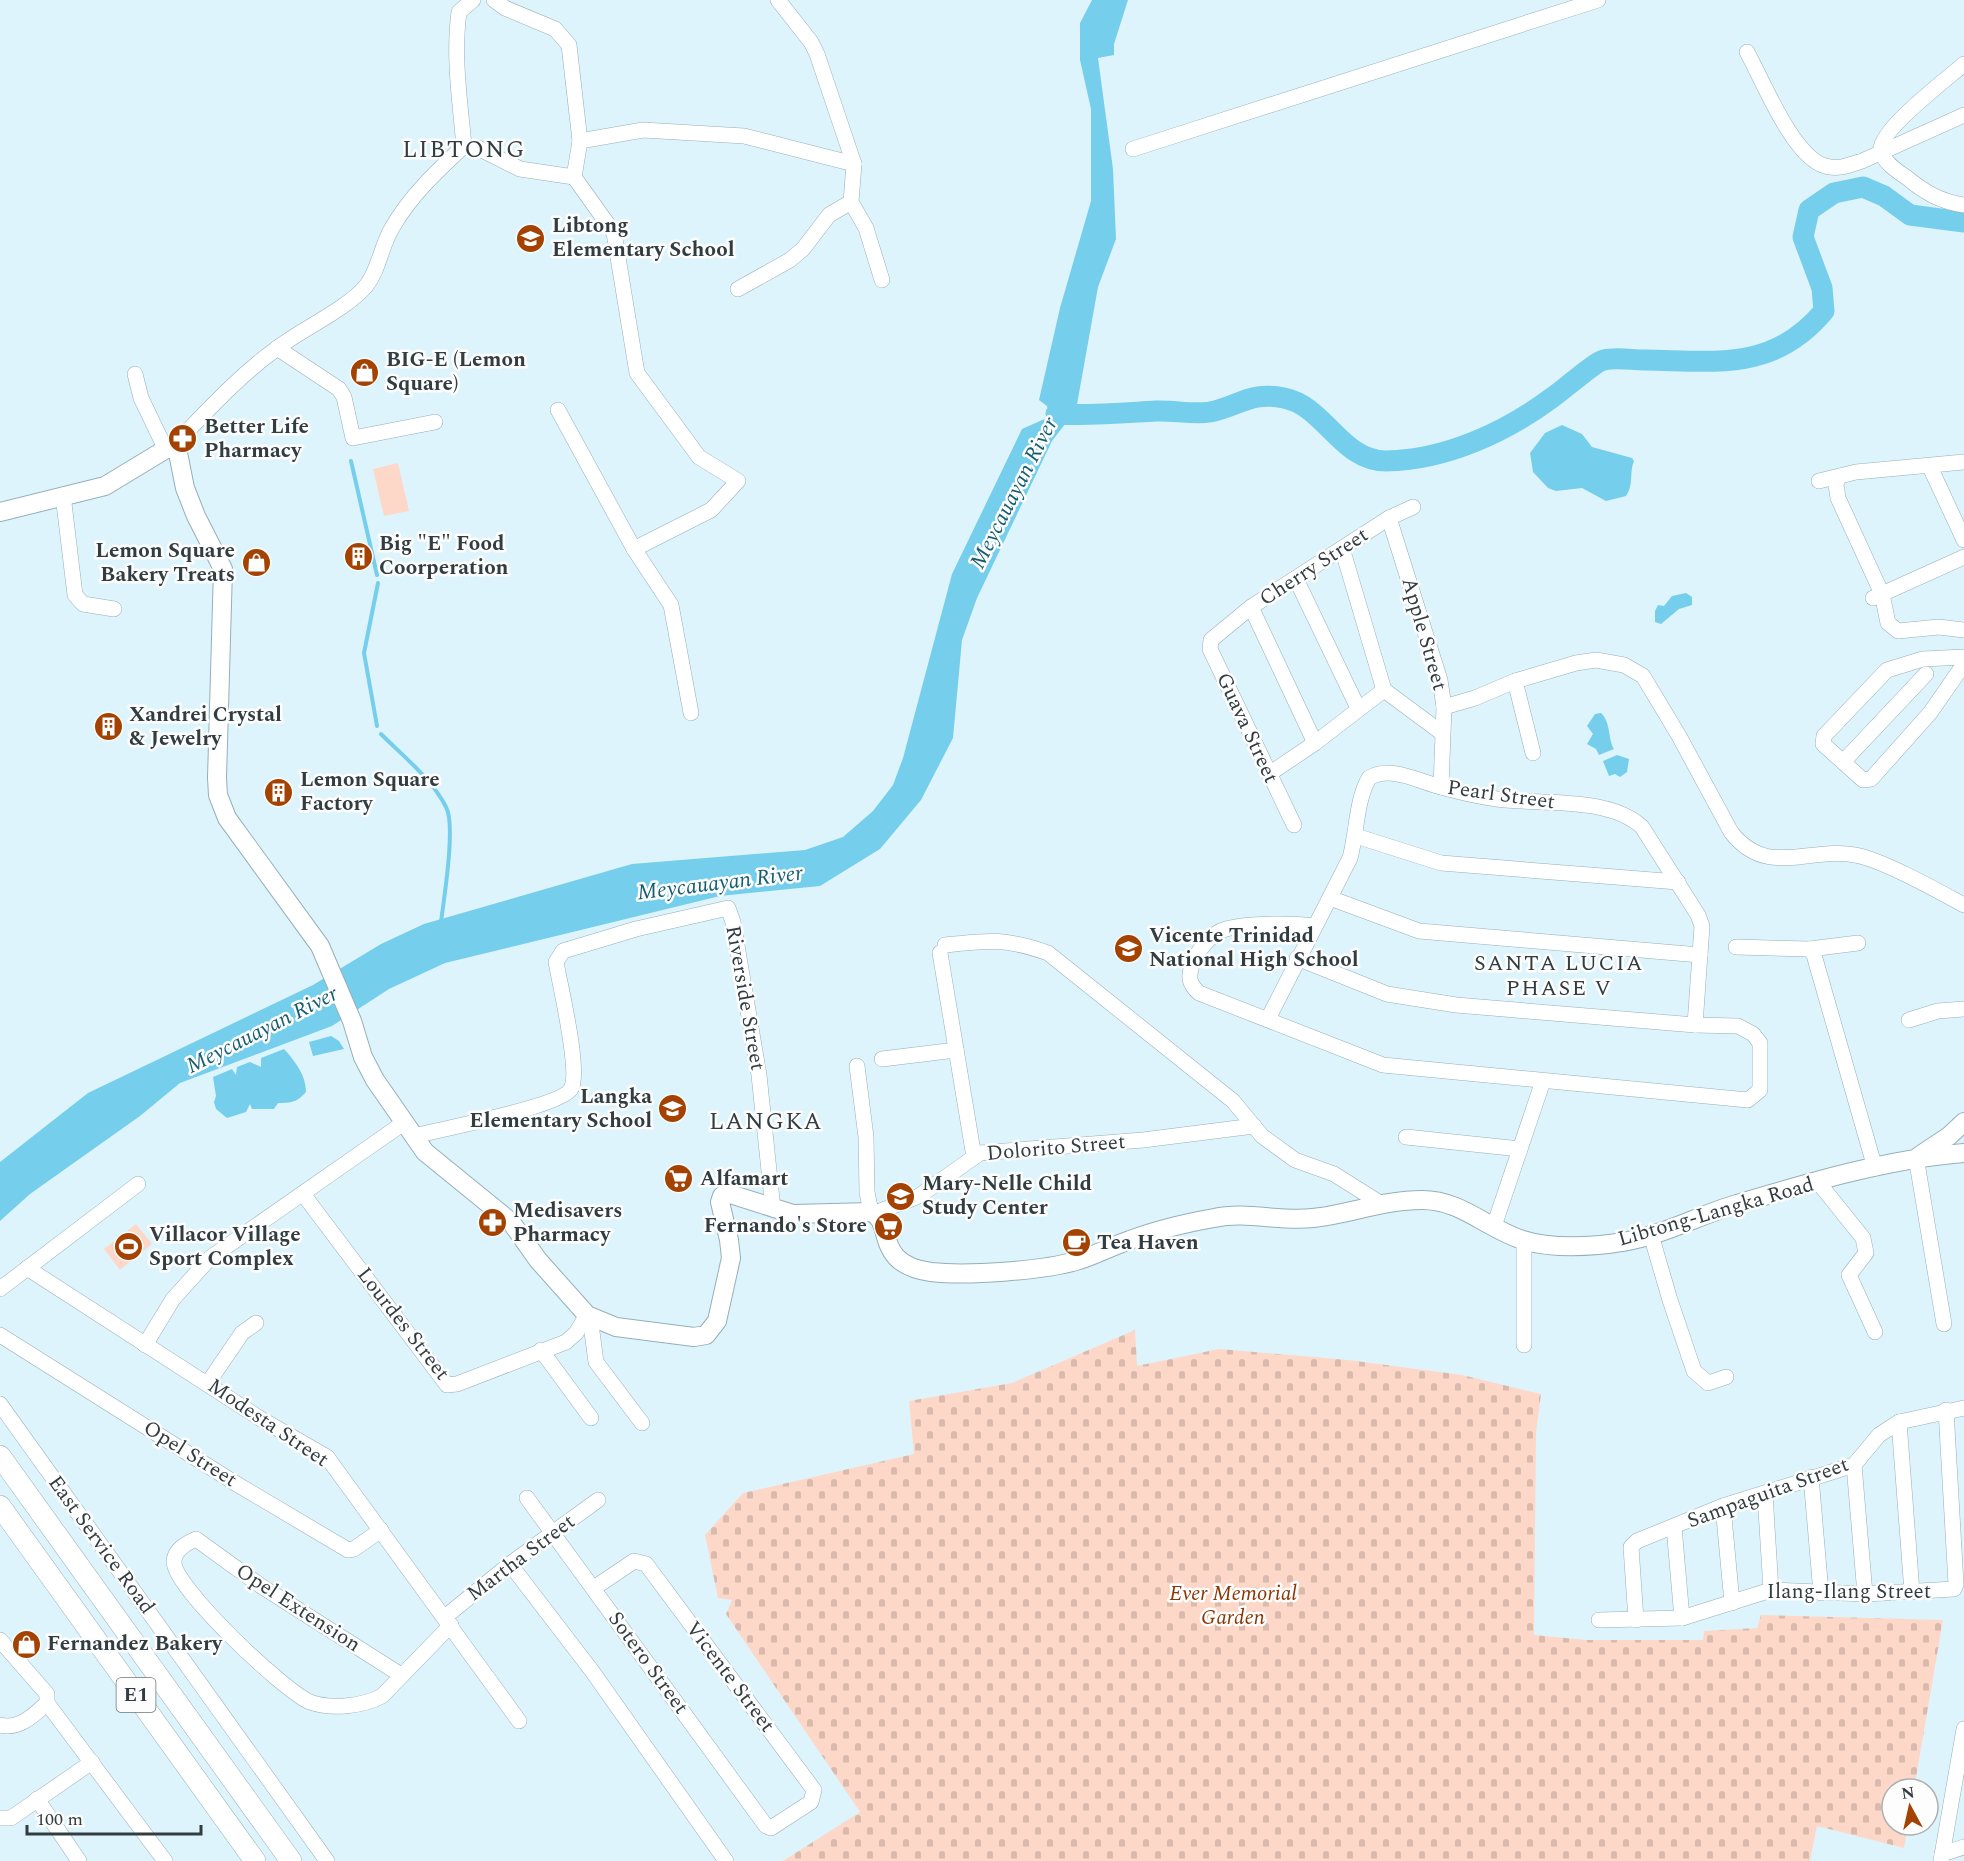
<svg xmlns="http://www.w3.org/2000/svg" width="1964" height="1861" font-family="Spectral,serif">
	<defs>
		<pattern id="cemetery-stones" width="16" height="16" patternUnits="userSpaceOnUse" patternTransform="scale(1.5)"><rect width="16" height="16" fill="#fdd8c8"/><path d="M2 7V4a2 2 0 0 1 4 0v3zM10 15v-3a2 2 0 0 1 4 0v3z" fill="#d9baad"/></pattern>
	</defs>
	<rect width="100%" height="100%" fill="#def4fc"/>
	<g fill="#fdd8c8">
		<polygon points="398,463 409,511 384,516 373,469"/>
		<polygon points="136,1224 152,1244 120,1270 104,1249"/>
	</g>
	<polygon fill="url(#cemetery-stones)" points="1135,1330 1137,1366 1219,1349 1348,1360 1462,1375 1541,1394 1536,1433 1534,1635 1586,1640 1703,1640 1704,1631 1757,1628 1761,1615 1943,1620 1914,1789 1892,1789 1892,1825 1908,1825 1904,1848 1817,1826 1810,1861 783,1861 860,1812 726,1614 732,1600 718,1598 705,1535 743,1493 914,1454 909,1401 1012,1383"/>
	<g fill="#75ceeb">
		<polygon points="1092,0 1128,0 1114,44 1114,55 1098,58 1113,169 1116,239 1098,287 1076,410 1052,441 977,598 962,640 953,738 921,800 880,849 820,886 720,896 445,963 389,989 332,1026 180,1083 140,1116 30,1194 0,1221 0,1162 88,1093 313,985 381,944 424,924 632,864 805,850 843,837 873,811 893,785 903,758 952,574 1022,429 1049,417 1047,406 1039,400 1060,308 1091,201 1091,109 1080,60 1080,23"/>
		<path d="M1562,425l20,9 10,13 40,11 2,3c-5,11 0,24 -8,35l-20,5 -24,-13 -26,3 -8,-3 -15,-16 -3,-19 15,-20z"/>
		<polygon points="1686,593 1692,597 1692,605 1679,609 1661,624 1655,622 1655,611 1658,605 1664,606 1672,596"/>
		<path d="M1601,713c10,9 7,27 13,36l-15,6 -3,-6 -9,-5 6,-10 -6,-8 8,-12z"/>
		<polygon points="1617,755 1629,759 1627,772 1620,777 1615,774 1609,776 1603,761"/>
		<polygon points="331,1036 339,1041 344,1049 313,1056 309,1042"/>
		<path d="M284,1049c11,12 22,26 22,43 -9,10 -14,11 -28,11l-4,6h-22l-2,-5 -4,8 -19,6 -11,-9 -2,-7 2,-6 -3,-19 19,-8 4,6 1,-8 13,-5 11,5v-9z"/>
	</g>
	<g fill="none" stroke-linecap="round" stroke-linejoin="round">
		<g stroke="#75ceeb" stroke-width="4">
			<polyline points="351,461 377,575"/>
			<polyline points="377,726 364,653 378,583"/>
			<path d="M381,734c22,22 51,45 65,73 10,18 -2,91 -5,115"/>
		</g>
		<path stroke="#75ceeb" stroke-width="21" d="M1056,414c34,2 66,-1 100,-3 17,-1 37,4 54,1 29,-6 41,-21 74,-14 41,8 57,63 102,63 60,-1 120,-29 167,-64 9,-6 43,-36 51,-37 12,-3 28,0 41,0 71,1 128,12 179,-49l-2,-23 -19,-51 6,-27 25,-17 29,-6 21,9 26,19 54,7"/>
		<defs>
			<g id="minor">
				<polyline points="494,0 505,8 555,29 569,45 580,141 574,177 614,233 637,373 699,457 738,481 711,510 634,549"/>
				<polyline points="778,0 811,42 817,54 854,164 851,202 866,228 882,280"/>
				<path d="M1747,52c16,29 46,105 78,114 13,4 25,-1 37,-5l102,-46"/>
				<path d="M1964,64c-16,14 -86,67 -83,86 2,12 16,21 25,27 18,15 35,25 58,28"/>
				<polyline points="580,141 643,130 744,136 854,164"/>
				<path d="M464,146c-4,-45 -11,-89 -5,-134l14,-12"/>
				<polyline points="464,146 478,148 520,169 574,177"/>
				<polyline points="1133,149 1598,0"/>
				<polyline points="738,289 790,260 803,249 829,215 851,202"/>
				<polyline points="277,348 339,389 344,397 353,438 435,422"/>
				<polyline points="135,374 141,398 166,450"/>
				<polyline points="558,410 634,549 671,605 691,713"/>
				<path d="M176,443c32,-33 63,-67 100,-94 24,-19 71,-40 90,-63 13,-16 15,-40 26,-58 18,-32 46,-58 72,-82"/>
				<polyline points="1930,467 1964,540"/>
				<polyline points="1838,477 1836,485 1838,498 1882,594 1888,623 1898,631 1939,627 1964,630"/>
				<polyline points="1819,481 1856,472 1964,462"/>
				<polyline points="63,495 75,595 83,604 114,609"/>
				<polyline points="1389,518 1440,680 1444,707 1441,787"/>
				<polyline points="1342,548 1384,690"/>
				<polyline points="1296,579 1358,708"/>
				<polyline points="1873,598 1964,557"/>
				<polyline points="1251,607 1315,743"/>
				<polyline points="1964,657 1923,659 1887,670 1824,736 1823,744 1863,780 1871,779 1930,713 1964,664"/>
				<polyline points="1515,681 1533,753"/>
				<path d="M1444,707l31,-9 40,-17 61,-18 20,-3 28,5 19,11 36,60 52,96c37,48 80,12 129,24 30,8 76,34 104,49"/>
				<polyline points="1843,762 1926,674"/>
				<polyline points="1269,774 1315,743 1384,690 1442,733"/>
				<polyline points="1294,825 1210,649 1211,640 1251,607 1389,518 1413,507"/>
				<polyline points="1356,836 1441,863 1678,882"/>
				<polyline points="1330,898 1419,931 1700,955"/>
				<path d="M945,945c45,-5 60,-7 103,8l185,148 29,35 33,24 39,14 46,29"/>
				<polyline points="1736,947 1810,949 1814,955 1875,1168"/>
				<polyline points="1810,949 1858,943"/>
				<polyline points="940,953 974,1157"/>
				<path d="M1297,958l90,36 69,11 239,20 43,1 15,8 7,9v47l-12,10 -365,-35 -184,-72c-10,-9 -11,-16 -7,-28 5,-14 19,-32 34,-36 21,-6 66,-6 88,-3"/>
				<path d="M1268,1019l82,-161c7,-26 6,-57 19,-80 20,-12 45,1 65,7 21,6 41,11 63,14 44,6 111,-3 145,28l56,88 4,11 -7,99"/>
				<polyline points="1909,1020 1938,1011 1964,1009"/>
				<polyline points="882,1059 956,1050"/>
				<polyline points="857,1066 866,1137 867,1192 871,1212"/>
				<path d="M413,1136c26,-6 148,-30 158,-47 10,-17 -11,-104 -15,-127l7,-11 73,-22 92,-21 5,14 26,153 14,134"/>
				<polyline points="1406,1137 1520,1149"/>
				<polyline points="1916,1157 1944,1324"/>
				<polyline points="1818,1182 1863,1238 1866,1253 1849,1275 1875,1332"/>
				<polyline points="303,1194 447,1385 457,1384 566,1342 576,1333 587,1315"/>
				<polyline points="875,1213 919,1196 980,1153 1143,1140 1254,1126"/>
				<polyline points="1494,1226 1543,1081"/>
				<polyline points="1651,1235 1670,1300 1694,1371 1708,1383 1726,1377"/>
				<polyline points="27,1268 261,1419 327,1457 519,1721"/>
				<polyline points="0,1289 138,1184"/>
				<polyline points="590,1317 596,1362 642,1423"/>
				<polyline points="0,1335 235,1483 348,1550 354,1549 381,1530"/>
				<polyline points="145,1345 173,1299 210,1258 405,1122"/>
				<polyline points="1524,1345 1524,1241"/>
				<polyline points="541,1350 591,1418"/>
				<polyline points="208,1383 242,1333 256,1323"/>
				<polyline points="0,1404 327,1861"/>
				<polyline points="1899,1422 1912,1592"/>
				<polyline points="1854,1465 1865,1594"/>
				<polyline points="1811,1477 1821,1593"/>
				<polyline points="1765,1494 1771,1590"/>
				<polyline points="527,1498 766,1826 771,1828 811,1802 814,1790 646,1564 634,1561 594,1588"/>
				<polyline points="1723,1506 1732,1603"/>
				<polyline points="1674,1527 1682,1618"/>
				<polyline points="510,1564 592,1671 726,1861"/>
				<polyline points="445,1617 510,1564 598,1500"/>
				<polyline points="1599,1620 1682,1618 1771,1590 1865,1594 1954,1589 1956,1584 1946,1410"/>
				<polyline points="1636,1620 1631,1547 1637,1541 1723,1506 1854,1465 1879,1435 1899,1422 1964,1408"/>
				<path d="M0,1640l47,54v9c-13,12 -28,27 -47,22"/>
				<path d="M401,1675l-140,-89 -65,-47c-9,4 -21,10 -22,22 -2,25 111,131 136,141 22,8 53,4 72,-6l69,-71"/>
				<polyline points="47,1703 165,1861"/>
				<polyline points="37,1799 79,1861"/>
				<polyline points="0,1818 11,1818 92,1762"/>
				<polyline points="1942,1854 1964,1847"/>
				<polyline points="1941,1861 1964,1729"/>
			</g>
			<g id="major">
				<path d="M0,512l105,-26 71,-43 9,45 11,28 27,53 -6,209 1,17 9,23 93,128 32,75 11,36 12,23 50,72 86,70 27,38 49,55 29,12 78,10 12,-2 11,-14 14,-63 -2,-18 -9,-38 2,-6 5,-3 66,21 78,-2c24,10 1,52 60,60 36,4 110,-1 145,-11 18,-5 36,-15 54,-21 26,-10 56,-17 84,-22 33,-7 66,4 99,0 37,-4 71,-18 109,-18 40,0 65,29 101,40 27,9 71,7 99,2 40,-6 77,-27 115,-38 74,-22 151,-45 227,-51"/>
				<polyline points="1919,1156 1949,1136 1964,1122"/>
			</g>
			<g id="highway">
				<polyline points="0,1456 291,1861"/>
				<polyline points="0,1506 255,1861"/>
			</g>
		</defs>
		<use href="#minor" stroke="#95afb9" stroke-width="16"/>
		<use href="#major" stroke="#95afb9" stroke-width="20"/>
		<use href="#highway" stroke="#95afb9" stroke-width="22"/>
		<use href="#minor" stroke="#fff" stroke-width="15"/>
		<use href="#major" stroke="#fff" stroke-width="18"/>
		<use href="#highway" stroke="#fff" stroke-width="21"/>
	</g>
	<defs>
		<symbol id="school-disc" viewBox="-11 -11 22 22"><circle r="9.5" fill="#a44202" stroke="#fdfdfd"/><path d="M0-5L7-2L0 1L-7-2ZM-4 1L0 2.5L4 1V4Q0 6-4 4Z" fill="#fff"/></symbol>
		<symbol id="shop-disc" viewBox="-11 -11 22 22"><circle r="9.5" fill="#a44202" stroke="#fdfdfd"/><path d="M-5-2.5h2.3a2.7 3.5 0 0 1 5.4 0H5L5.5 6h-11ZM-1.5-2.5h3a1.5 2.3 0 0 0-3 0Z" fill="#fff"/></symbol>
		<symbol id="pharmacy-disc" viewBox="-11 -11 22 22"><circle r="9.5" fill="#a44202" stroke="#fdfdfd"/><path d="M-2-6h4v4h4v4h-4v4h-4v-4h-4v-4h4Z" fill="#fff"/></symbol>
		<symbol id="building-disc" viewBox="-11 -11 22 22"><circle r="9.5" fill="#a44202" stroke="#fdfdfd"/><path d="M-4-6H4V6H1V3H-1V6H-4ZM-2.5-4.3h1.7v1.8h-1.7ZM.8-4.3h1.7v1.8H.8ZM-2.5-1h1.7V.8h-1.7ZM.8-1h1.7V.8H.8Z" fill="#fff"/></symbol>
		<symbol id="supermarket-disc" viewBox="-11 -11 22 22"><circle r="9.5" fill="#a44202" stroke="#fdfdfd"/><path d="M-6-5.5h2.5l.6 2H6L4.5 2H-2.5L-4.4-4H-6ZM-1.5 3.2a1.3 1.3 0 1 0 .1 0ZM3 3.2a1.3 1.3 0 1 0 .1 0Z" fill="#fff"/></symbol>
		<symbol id="cafe-disc" viewBox="-11 -11 22 22"><circle r="9.5" fill="#a44202" stroke="#fdfdfd"/><path d="M-5.5-4.5H6V0H3Q3 3.5 0 3.5H-2.5Q-5.5 3.5-5.5 0ZM3-3.2v2h1.7v-2ZM-6 4.5H4V6H-6Z" fill="#fff"/></symbol>
		<symbol id="stadium-disc" viewBox="-11 -11 22 22"><circle r="9.5" fill="#a44202" stroke="#fdfdfd"/><path d="M0-5a6.5 5 0 1 0 0 10a6.5 5 0 1 0 0-10ZM-3.5-1.8h7v3.6h-7Z" fill="#fff"/></symbol>
	</defs>
	<g fill-rule="evenodd">
		<use href="#school-disc" x="514" y="222" width="33" height="33"/>
		<use href="#shop-disc" x="348" y="356" width="33" height="33"/>
		<use href="#pharmacy-disc" x="166" y="422" width="33" height="33"/>
		<use href="#building-disc" x="342" y="540" width="33" height="33"/>
		<use href="#shop-disc" x="240" y="546" width="33" height="33"/>
		<use href="#building-disc" x="92" y="710" width="33" height="33"/>
		<use href="#building-disc" x="262" y="776" width="33" height="33"/>
		<use href="#school-disc" x="1112" y="932" width="33" height="33"/>
		<use href="#school-disc" x="656" y="1092" width="33" height="33"/>
		<use href="#supermarket-disc" x="662" y="1162" width="33" height="33"/>
		<use href="#school-disc" x="884" y="1180" width="33" height="33"/>
		<use href="#pharmacy-disc" x="476" y="1206" width="33" height="33"/>
		<use href="#supermarket-disc" x="872" y="1210" width="33" height="33"/>
		<use href="#cafe-disc" x="1060" y="1226" width="33" height="33"/>
		<use href="#stadium-disc" x="112" y="1230" width="33" height="33"/>
		<use href="#shop-disc" x="10" y="1628" width="33" height="33"/>
	</g>
	<g text-anchor="middle" dominant-baseline="central" stroke-width="5" stroke-linejoin="round" paint-order="stroke">
		<rect fill="#fdfdfd" stroke="#6f7779" stroke-width="1.5" x="116.5" y="1678" width="39" height="34" rx="4.5"/>
		<g font-size="20" font-weight="bold" fill="#323d41">
			<text x="136" y="1695">E1</text>
		</g>
		<g font-size="21" font-weight="bold" fill="#323d41" stroke="#fdfdfd" text-anchor="start">
			<text x="552" y="226">Libtong<tspan x="552" dy="24">Elementary School</tspan></text>
			<text x="386" y="360">BIG-E (Lemon<tspan x="386" dy="24">Square)</tspan></text>
			<text x="204" y="427">Better Life<tspan x="204" dy="24">Pharmacy</tspan></text>
			<text x="379" y="544">Big "E" Food<tspan x="379" dy="24">Coorperation</tspan></text>
			<text x="235" y="551" text-anchor="end">Lemon Square<tspan x="235" dy="24">Bakery Treats</tspan></text>
			<text x="129" y="715">Xandrei Crystal<tspan x="129" dy="24">&amp; Jewelry</tspan></text>
			<text x="300" y="780">Lemon Square<tspan x="300" dy="24">Factory</tspan></text>
			<text x="1149" y="936">Vicente Trinidad<tspan x="1149" dy="24">National High School</tspan></text>
			<text x="652" y="1097" text-anchor="end">Langka<tspan x="652" dy="24">Elementary School</tspan></text>
			<text x="700" y="1179">Alfamart</text>
			<text x="922" y="1184">Mary-Nelle Child<tspan x="922" dy="24">Study Center</tspan></text>
			<text x="513" y="1211">Medisavers<tspan x="513" dy="24">Pharmacy</tspan></text>
			<text x="867" y="1226" text-anchor="end">Fernando's Store</text>
			<text x="149" y="1235">Villacor Village<tspan x="149" dy="24">Sport Complex</tspan></text>
			<text x="1097" y="1243">Tea Haven</text>
			<text x="47" y="1644">Fernandez Bakery</text>
		</g>
		<g font-size="21" fill="#323d41" stroke="#fdfdfd">
			<text transform="translate(1314 567) rotate(-33)">Cherry Street</text>
			<text transform="translate(1424 634) rotate(74)">Apple Street</text>
			<text transform="translate(1247 728) rotate(65)">Guava Street</text>
			<text transform="translate(1501 795) rotate(8)">Pearl Street</text>
			<text transform="translate(745 998) rotate(80)">Riverside Street</text>
			<text transform="translate(1056 1148) rotate(-5)">Dolorito Street</text>
			<text transform="translate(1716 1212) rotate(-16)">Libtong-Langka Road</text>
			<text transform="translate(403 1324) rotate(52)">Lourdes Street</text>
			<text transform="translate(268 1423) rotate(34)">Modesta Street</text>
			<text transform="translate(190 1454) rotate(32)">Opel Street</text>
			<text transform="translate(1768 1493) rotate(-20)">Sampaguita Street</text>
			<text transform="translate(101 1545) rotate(54)">East Service Road</text>
			<text transform="translate(521 1558) rotate(-37)">Martha Street</text>
			<text x="1849" y="1592">Ilang-Ilang Street</text>
			<text transform="translate(298 1608) rotate(33)">Opel Extension</text>
			<text transform="translate(648 1663) rotate(54)">Sotero Street</text>
			<text transform="translate(730 1677) rotate(53)">Vicente Street</text>
		</g>
		<g font-size="21" font-style="italic" fill="#893603" stroke="#fdfdfd">
			<text x="1233" y="1594">Ever Memorial<tspan x="1233" dy="24">Garden</tspan></text>
		</g>
		<g font-size="22" font-style="italic" fill="#145d72" stroke="#fdfdfd">
			<text transform="translate(1014 493) rotate(-63)">Meycauayan River</text>
			<text transform="translate(720 883) rotate(-7)">Meycauayan River</text>
			<text transform="translate(262 1030) rotate(-27)">Meycauayan River</text>
		</g>
		<g font-size="22" letter-spacing="1.5" fill="#323d41" stroke="#fdfdfd">
			<text x="1559" y="963">SANTA LUCIA<tspan x="1559" dy="25">PHASE V</tspan></text>
		</g>
		<g font-size="24" letter-spacing="1.5" fill="#323d41" stroke="#fdfdfd">
			<text x="464" y="150">LIBTONG</text>
			<text x="766" y="1122">LANGKA</text>
		</g>
	</g>
	<g transform="translate(1910 1807) rotate(352)"><circle r="28" fill="#fdfdfd" stroke="#acb0b2" stroke-width="1.5"/>
	<path d="M0-4.5L10 22L0 15L-10 22Z" fill="#a44202"/>
	<text y="-9" font-size="16" font-weight="bold" text-anchor="middle" fill="#323d41">N</text>
	</g>
	<path d="M27 1825v9h174v-9" fill="none" stroke="#323d41" stroke-width="3"/>
	<text x="36" y="1825" font-size="18" fill="#323d41" stroke="#fdfdfd" stroke-width="4.5" paint-order="stroke">100 m</text>
</svg>
